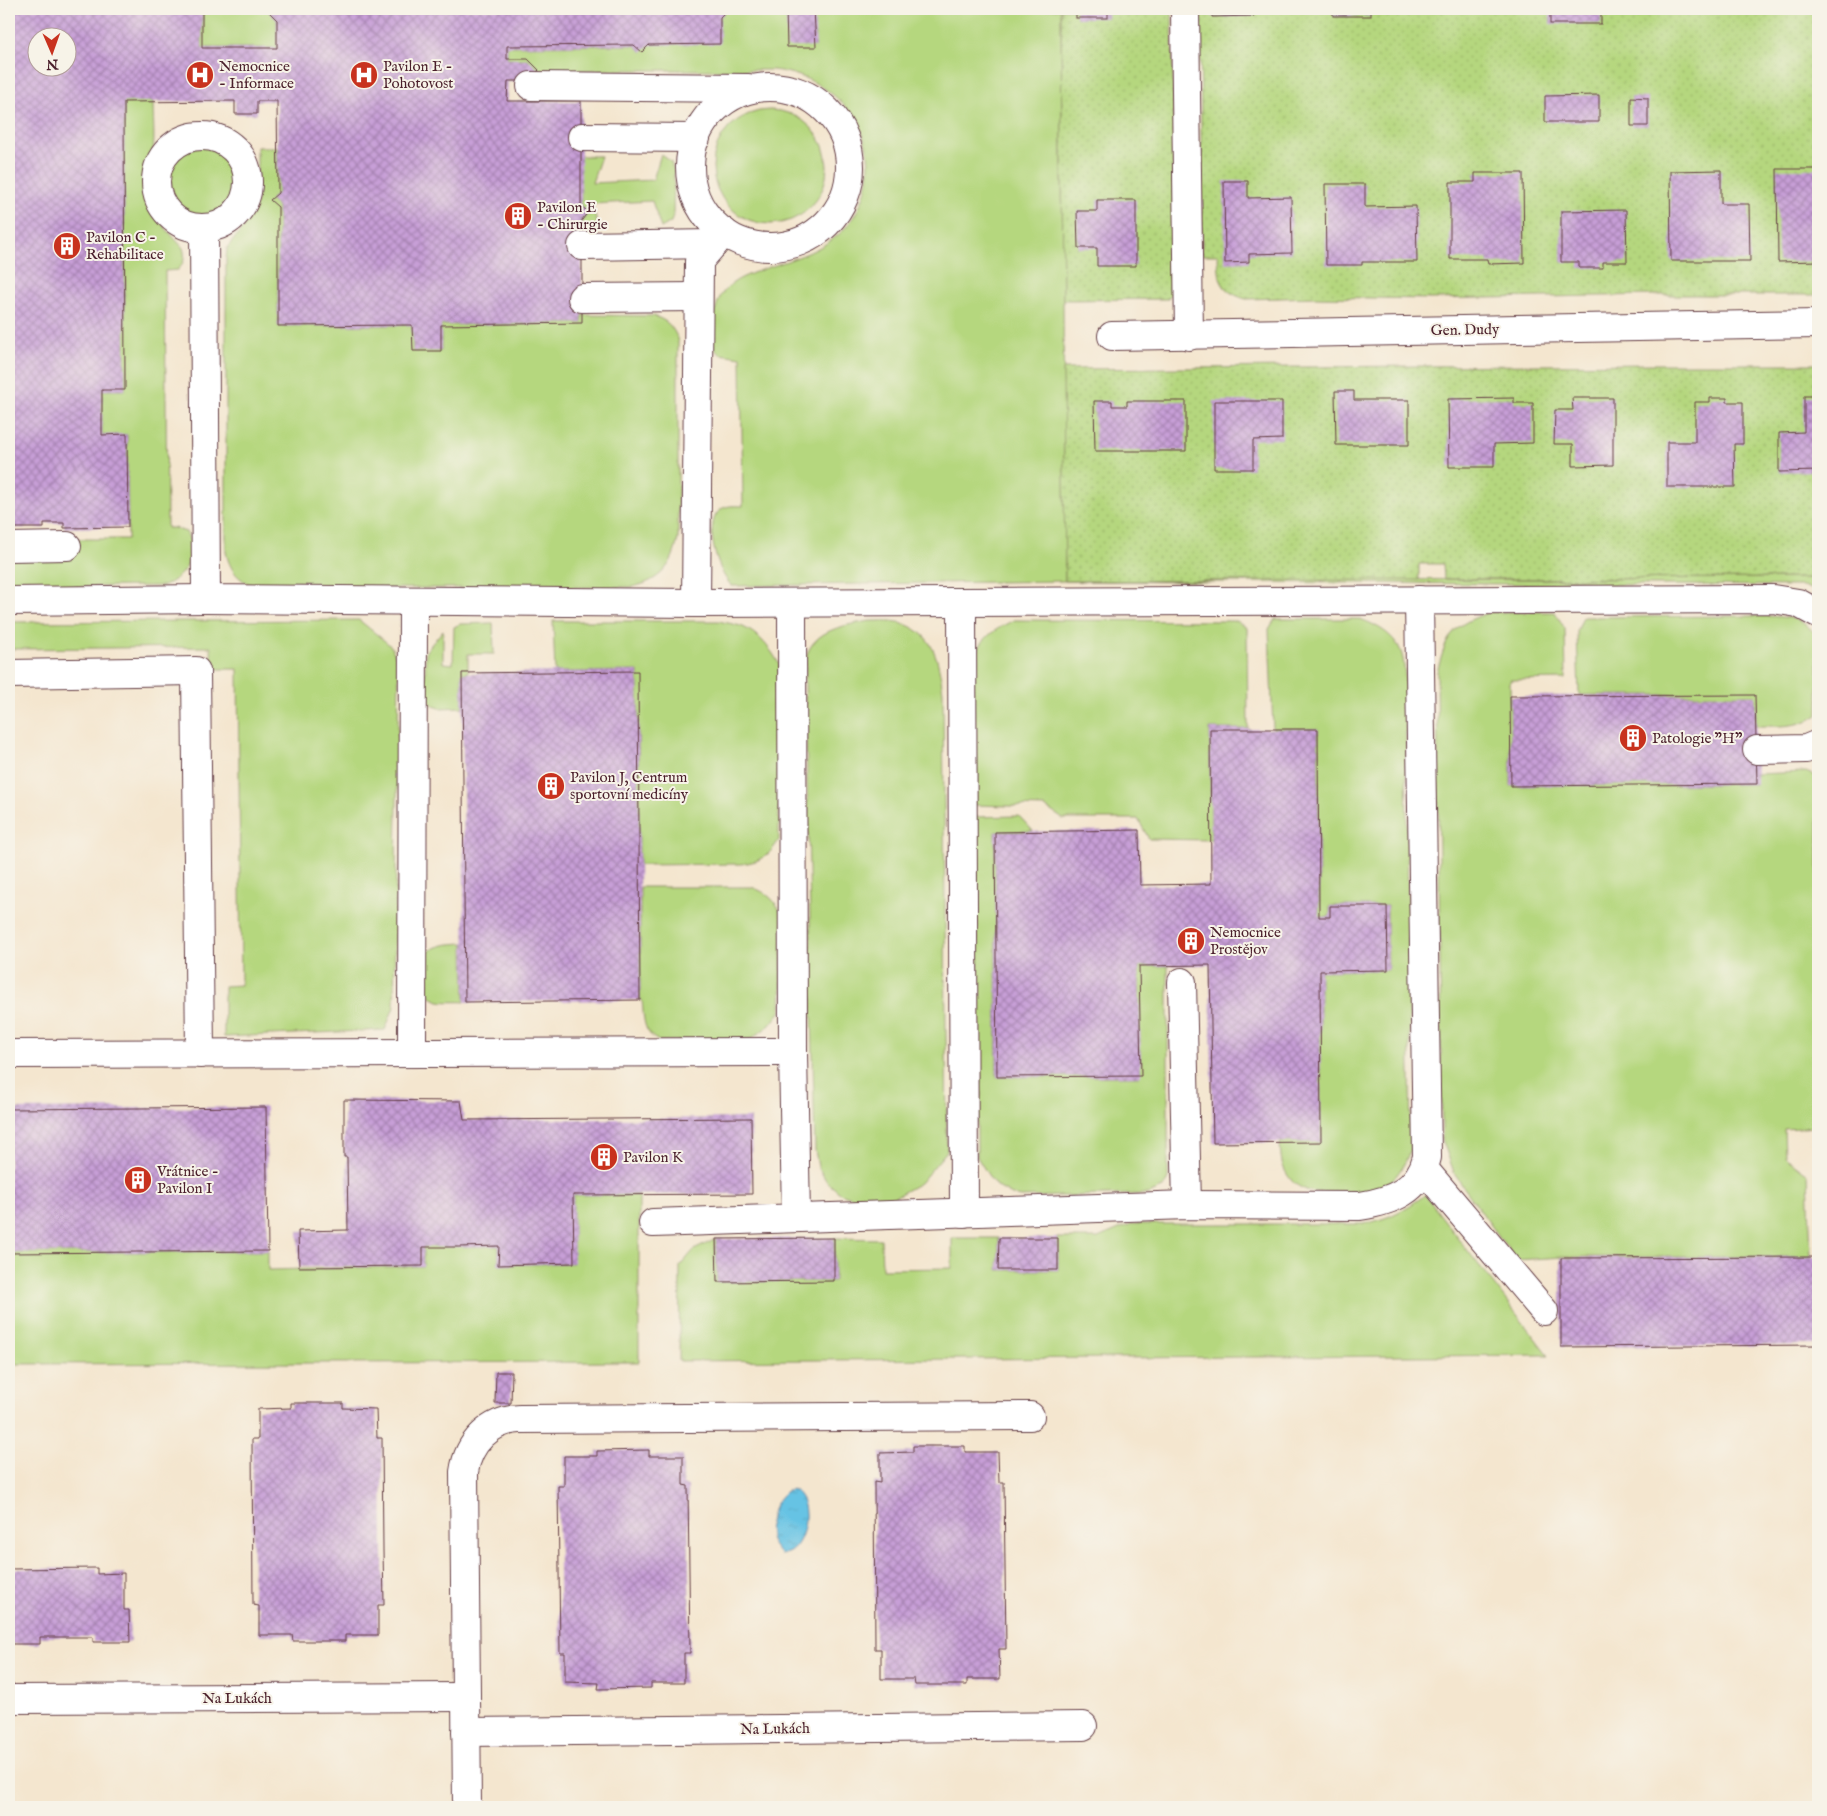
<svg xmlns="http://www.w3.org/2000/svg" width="1827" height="1816" font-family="'IM FELL English',serif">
	<defs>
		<pattern id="garden-dots" width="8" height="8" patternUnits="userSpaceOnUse" patternTransform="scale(1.25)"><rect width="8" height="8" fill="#b5d77e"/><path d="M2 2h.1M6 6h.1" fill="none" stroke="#9db86d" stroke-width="1.8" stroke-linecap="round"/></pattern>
		<pattern id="water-ripples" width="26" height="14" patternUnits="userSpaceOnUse" patternTransform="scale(1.25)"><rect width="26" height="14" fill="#66c3e4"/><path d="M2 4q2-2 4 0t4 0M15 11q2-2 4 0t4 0" fill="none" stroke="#5aa7c4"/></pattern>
		<pattern id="building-cross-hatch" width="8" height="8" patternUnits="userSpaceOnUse" patternTransform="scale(1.25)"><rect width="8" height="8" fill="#c79fd7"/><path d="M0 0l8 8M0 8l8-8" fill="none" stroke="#a481af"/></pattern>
	</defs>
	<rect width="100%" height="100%" fill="#f7f3e8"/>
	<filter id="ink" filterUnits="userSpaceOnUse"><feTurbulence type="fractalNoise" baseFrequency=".02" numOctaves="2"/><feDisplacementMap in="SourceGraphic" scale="10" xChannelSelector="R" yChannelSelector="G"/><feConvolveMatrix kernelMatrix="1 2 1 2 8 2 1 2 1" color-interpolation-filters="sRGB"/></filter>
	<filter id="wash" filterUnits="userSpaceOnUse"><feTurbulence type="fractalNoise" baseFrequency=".0096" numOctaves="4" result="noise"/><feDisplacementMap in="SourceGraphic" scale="20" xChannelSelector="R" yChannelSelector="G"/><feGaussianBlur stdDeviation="1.12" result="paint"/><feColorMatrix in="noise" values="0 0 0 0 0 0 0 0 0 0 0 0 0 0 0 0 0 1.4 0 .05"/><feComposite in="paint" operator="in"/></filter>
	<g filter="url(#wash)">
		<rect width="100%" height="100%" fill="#f4e6cf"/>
		<g fill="#b5d77e" stroke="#807b54">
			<polygon points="202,9 267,9 277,20 277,48 202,48"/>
			<path d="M728,9h333l4,572 753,-3v14l-15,-6 -738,-5 -333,5c-15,-13 -31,-67 -9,-78 6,-3 14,-2 20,-2l-2,-149 -21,-3 -7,-6c0,-19 -1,-43 12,-58 10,-11 23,-15 36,-20 30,-11 69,-20 89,-48 48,-66 -2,-144 -77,-152h-234l-11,-11h-21v-13l142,-1 71,-28z"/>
			<path d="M153,101c0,15 2,38 0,51 -3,11 -9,19 -9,30 0,27 23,47 39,66 3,9 1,15 -5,22l-13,1 2,257h7l12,4c14,24 0,42 -22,54l-155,1v-34l60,-14h59l-1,-104h-25v-45h23l-1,-288z"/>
			<circle cx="770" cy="167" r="57"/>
			<circle cx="202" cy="182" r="46"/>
			<path d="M257,147h21v46l-8,7 8,7v119l134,-1 1,26h28v-26l141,-2v-8l72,1c14,5 18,10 24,23v199c-5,28 -18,43 -46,49l-368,2c-22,-6 -33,-14 -38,-37v-292l1,-12 16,-20 14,-27z"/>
			<polygon points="661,154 671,162 674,172 673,216 671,222 661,228 652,201 592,204 599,230 582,230 582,220 588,213 581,206 580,156 601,156 592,183 653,180"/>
			<path d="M1490,612h65l10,17 1,50 -56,1 1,106 245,-2 1,-10 49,-2 12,5v350l-34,2 1,28 23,17 3,83h-248l-47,3 -61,-85 -13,-36 -5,-467c11,-39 14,-46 53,-60z"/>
			<path d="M1765,616c23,1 37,1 53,21v78c-21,13 -38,11 -62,11l-1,-31h-176l-2,-63 6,-15z"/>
			<path d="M1275,619h85c17,6 37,17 42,36 2,6 2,14 3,20l6,474c-7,17 -14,30 -30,39 -9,5 -62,6 -72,3 -5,-2 -14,-6 -17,-10 -11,-13 -11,-22 -12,-39h40v-171l68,-1 -1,-64h-57v11h-11l-1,-188h-45l-4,-100z"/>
			<polygon points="359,620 391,646 399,664 394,1007 385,1030 224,1037 224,986 241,985 238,669 212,669 211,647 9,649 9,622"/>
			<path d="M1014,620l222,1 11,7 1,101h-38l1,111 -62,-1 -11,-20h-75l-18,-12 -72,-2v-145c10,-24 18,-28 41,-40z"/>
			<path d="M553,621h166c7,2 17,3 24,6 16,7 28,22 36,37v176c-11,17 -17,21 -38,24l-102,1 -1,-194 -83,1z"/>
			<path d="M870,621c9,0 19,-1 28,1 37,10 40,37 45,70l4,459 -27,32 -29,16 -26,3 -25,-9 -13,-11 -9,-15 -3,-17 -10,-468c1,-8 0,-17 1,-24 7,-29 40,-33 64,-37z"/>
			<polygon points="493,623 494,654 468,654 468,673 462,673 463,707 440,708 434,706 427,700 424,693 426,651 443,630 443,663 453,664 454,627 460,624"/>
			<polygon points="1019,816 1033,831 995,832 997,1077 1140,1076 1139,966 1168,966 1168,1179 1163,1188 1148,1194 1021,1197 1012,1195 996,1186 990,1178 977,1157 977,1115 981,1095 974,817"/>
			<path d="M640,887h111c16,5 25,14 32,29l-2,95 -11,14 -19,14 -92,2c-17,-8 -15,-24 -17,-41h-2z"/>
			<path d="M464,943l1,59c-8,-1 -22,1 -29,-2 -17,-8 -13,-28 -13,-44 12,-12 25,-12 41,-13z"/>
			<polygon points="573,1195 639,1195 639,1362 9,1364 9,1253 268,1251 268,1270 423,1266 423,1247 499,1246 499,1265 573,1263"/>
			<path d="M1425,1195l123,160 -869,6 1,-95 14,-16 22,-11 1,43 117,-1v-43l47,1 1,30 70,-1v-30h47l-1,32h60v-32h40l33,-14h232c26,-5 41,-14 62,-29z"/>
		</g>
		<g fill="url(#garden-dots)" stroke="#807b54">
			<polygon points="1061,9 1172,9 1176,279 1173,290 1168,299 1063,300"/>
			<path d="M1200,9h618v286h-162l-226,4 -114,-2 -70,2c-27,-8 -27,-19 -28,-44h-16z"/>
			<polygon points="1654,364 1818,364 1818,578 1444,579 1443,564 1419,564 1419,580 1065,581 1063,369"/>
		</g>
		<path fill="url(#water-ripples)" stroke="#587188" d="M791,1489c25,8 14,68 -11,65 -3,-4 -7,-8 -9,-13 -5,-17 3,-46 20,-52z"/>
		<g id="blocks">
			<g fill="url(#building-cross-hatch)" fill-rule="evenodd">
				<path d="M9,9h193v39h75v-28l-11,-11h462l-8,8v27l-71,1 -7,7 -8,-7 -127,1v13h21l11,11 -11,11h-20l-1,20h74v105l7,6 -6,8v103l-141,2v26h-28l-1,-26 -134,1v-119l-8,-7 8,-7 -1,-92h-20v13h-22v-13l-111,1 1,288h-23v45l25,-1 1,93 -64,1v-5h-20v5h-35zM38,38h30v30h-30z"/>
				<polygon points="786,9 814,9 816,47 787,47"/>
				<rect x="1076" y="9" width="32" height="9"/>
				<polygon points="1212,9 1245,9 1245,14 1254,14 1254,16 1212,17"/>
				<rect x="1333" y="9" width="38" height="7"/>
				<rect x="1550" y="9" width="51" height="15"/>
				<polygon points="1599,95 1599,122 1545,122 1545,96"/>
				<polygon points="1631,97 1648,98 1648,126 1631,126"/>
				<polygon points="1777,169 1818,169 1818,261 1778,262"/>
				<polygon points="1721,170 1721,204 1749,204 1750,261 1671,261 1670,171"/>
				<polygon points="1475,173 1523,173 1524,263 1488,264 1487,259 1450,259 1450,182 1475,182"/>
				<polygon points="1224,181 1248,181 1248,198 1291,197 1292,253 1249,254 1249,262 1225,263"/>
				<polygon points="1325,184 1365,184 1365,207 1416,206 1417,262 1362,262 1362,265 1326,265"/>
				<polygon points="1097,200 1136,200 1136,266 1097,266 1097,248 1078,248 1077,211 1097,211"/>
				<polygon points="1626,210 1627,262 1603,262 1603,268 1579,268 1579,262 1561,262 1561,211"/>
				<polygon points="1335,391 1354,391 1354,400 1409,400 1409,445 1336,445"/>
				<polygon points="1804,396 1818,396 1818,471 1779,472 1779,433 1804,432"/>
				<polygon points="1514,398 1514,403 1533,403 1533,443 1494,444 1494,467 1449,467 1448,399"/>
				<polygon points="1572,398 1613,398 1613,465 1573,466 1573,444 1554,444 1555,410 1573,410"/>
				<polygon points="1710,398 1727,398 1727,402 1743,402 1743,444 1734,444 1735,487 1667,487 1667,442 1695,442 1695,402 1710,402"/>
				<polygon points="1094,401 1112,401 1112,406 1127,406 1127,401 1186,401 1186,451 1095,451"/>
				<polygon points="1214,401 1282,401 1282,439 1253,440 1253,469 1214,469"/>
				<polygon points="638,671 640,1000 465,1002 462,673"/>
				<polygon points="1755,695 1757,784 1511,786 1510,696"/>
				<polygon points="1210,729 1318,729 1319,917 1330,917 1330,906 1387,906 1388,970 1320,971 1321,1142 1213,1143 1210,965 1139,966 1141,1076 997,1077 995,832 1139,830 1140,885 1211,884"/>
				<polygon points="344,1100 461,1101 464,1120 751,1118 752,1194 573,1195 574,1263 498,1265 499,1246 458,1247 423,1247 423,1266 299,1267 298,1231 348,1230 347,1157 344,1157"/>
				<polygon points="266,1107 268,1251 9,1253 9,1109"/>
				<polygon points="834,1238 834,1281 717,1282 716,1239"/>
				<polygon points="999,1238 1058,1238 1058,1270 998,1270"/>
				<polygon points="1818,1257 1818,1345 1561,1347 1561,1258"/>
				<polygon points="496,1372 512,1372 511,1403 495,1403"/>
				<polygon points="291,1403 343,1403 343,1408 376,1409 377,1438 382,1438 383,1550 384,1605 378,1605 378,1635 345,1635 345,1641 293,1641 292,1635 259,1635 259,1606 253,1605 252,1439 258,1439 258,1409 291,1408"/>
				<polygon points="913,1446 965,1446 965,1452 998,1452 999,1482 1004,1482 1006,1649 999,1649 1000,1679 967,1679 967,1685 915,1685 914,1679 881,1679 881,1649 875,1649 874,1482 880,1483 880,1453 913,1452"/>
				<polygon points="649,1450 649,1456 683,1456 683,1485 688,1486 690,1653 684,1653 684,1683 651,1683 651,1688 598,1689 599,1683 565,1682 565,1653 560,1653 558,1486 564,1486 564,1456 597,1456 597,1451"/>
				<polygon points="97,1568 97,1574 124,1573 124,1610 129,1610 130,1642 93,1642 93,1637 40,1637 40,1644 9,1644 9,1569"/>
				<polygon points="877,1805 877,1807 794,1807 794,1806"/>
			</g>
		</g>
	</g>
	<g filter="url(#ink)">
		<use href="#blocks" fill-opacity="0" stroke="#643d44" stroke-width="1"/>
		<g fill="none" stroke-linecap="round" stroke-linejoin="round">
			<defs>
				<g id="minor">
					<polyline points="1185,9 1189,336"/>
					<polyline points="531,86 748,88"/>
					<circle cx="770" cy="167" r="80"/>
					<circle cx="202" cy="182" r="46"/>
					<polyline points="582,137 696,138"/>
					<polyline points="204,228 206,599 696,603"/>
					<polyline points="724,232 699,261 696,603 1773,599 1798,603 1818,614"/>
					<polyline points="582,246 714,244"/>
					<polyline points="582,298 698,297"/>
					<polyline points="1112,336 1818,324"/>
					<polyline points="9,547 67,546"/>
					<polyline points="9,601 206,599"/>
					<polyline points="962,602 964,1213"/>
					<polyline points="792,603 793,1052 796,1218"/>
					<polyline points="9,674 196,671 200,1054"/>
					<polyline points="1757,750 1806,749 1818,744"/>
					<polyline points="1182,982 1187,1205"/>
					<polyline points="412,1053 413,601"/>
					<polyline points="9,1054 793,1052"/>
					<polyline points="1424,1169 1544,1311"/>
					<path d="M653,1223l534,-18 173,1c32,-5 59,-15 67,-49l-8,-557"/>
					<polyline points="9,1699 466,1697"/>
					<polyline points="466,1732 1083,1726"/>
					<path d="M467,1807l-3,-335c4,-29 26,-52 56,-53l510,-3"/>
				</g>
			</defs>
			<use href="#minor" stroke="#643d44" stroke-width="30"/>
			<use href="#minor" stroke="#fff" stroke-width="28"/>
		</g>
	</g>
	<defs>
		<symbol id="hospital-disc" viewBox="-11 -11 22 22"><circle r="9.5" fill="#c8321e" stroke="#f7f3e8"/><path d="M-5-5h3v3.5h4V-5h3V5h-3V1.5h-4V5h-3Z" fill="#fff"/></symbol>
		<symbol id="building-disc" viewBox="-11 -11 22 22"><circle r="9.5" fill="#c8321e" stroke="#f7f3e8"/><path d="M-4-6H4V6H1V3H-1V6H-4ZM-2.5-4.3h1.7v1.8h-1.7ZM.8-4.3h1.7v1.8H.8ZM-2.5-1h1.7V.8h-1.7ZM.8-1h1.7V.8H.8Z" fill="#fff"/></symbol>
	</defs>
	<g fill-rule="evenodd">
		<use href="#hospital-disc" x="184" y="59" width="32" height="32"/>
		<use href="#hospital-disc" x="348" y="59" width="32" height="32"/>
		<use href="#building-disc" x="502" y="200" width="32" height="32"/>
		<use href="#building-disc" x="51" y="230" width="32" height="32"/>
		<use href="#building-disc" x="1617" y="722" width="32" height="32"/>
		<use href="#building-disc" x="535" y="770" width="32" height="32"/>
		<use href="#building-disc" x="1175" y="925" width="32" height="32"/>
		<use href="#building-disc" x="588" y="1141" width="32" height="32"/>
		<use href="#building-disc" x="122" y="1164" width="32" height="32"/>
	</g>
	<g text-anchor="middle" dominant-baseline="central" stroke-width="4" stroke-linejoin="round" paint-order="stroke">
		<g font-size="15" fill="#4a1f2b" stroke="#f7f3e8" text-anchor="start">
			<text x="219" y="66">Nemocnice<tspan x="219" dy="17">- Informace</tspan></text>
			<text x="383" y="66">Pavilon E -<tspan x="383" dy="17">Pohotovost</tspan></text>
			<text x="537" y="207">Pavilon E<tspan x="537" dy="17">- Chirurgie</tspan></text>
			<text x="86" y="237">Pavilon C -<tspan x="86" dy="17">Rehabilitace</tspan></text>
			<text x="1652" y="738">Patologie "H"</text>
			<text x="570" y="777">Pavilon J, Centrum<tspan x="570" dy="17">sportovní medicíny</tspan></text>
			<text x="1210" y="932">Nemocnice<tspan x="1210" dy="17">Prostějov</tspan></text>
			<text x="623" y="1157">Pavilon K</text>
			<text x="157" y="1171">Vrátnice -<tspan x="157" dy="17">Pavilon I</tspan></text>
		</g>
		<g font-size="15" fill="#4a1f2b" stroke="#f7f3e8">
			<text transform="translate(1465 330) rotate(-1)">Gen. Dudy</text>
			<text x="237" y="1698">Na Lukách</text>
			<text transform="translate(775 1729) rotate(-1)">Na Lukách</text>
		</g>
	</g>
	<rect width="1827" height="1816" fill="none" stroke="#f7f3e8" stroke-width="30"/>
	<g transform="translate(52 52) rotate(178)"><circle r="24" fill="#f7f3e8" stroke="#b29e9c"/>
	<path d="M0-4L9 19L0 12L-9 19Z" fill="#c8321e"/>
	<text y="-8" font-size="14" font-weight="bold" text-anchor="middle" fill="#4a1f2b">N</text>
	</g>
</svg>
